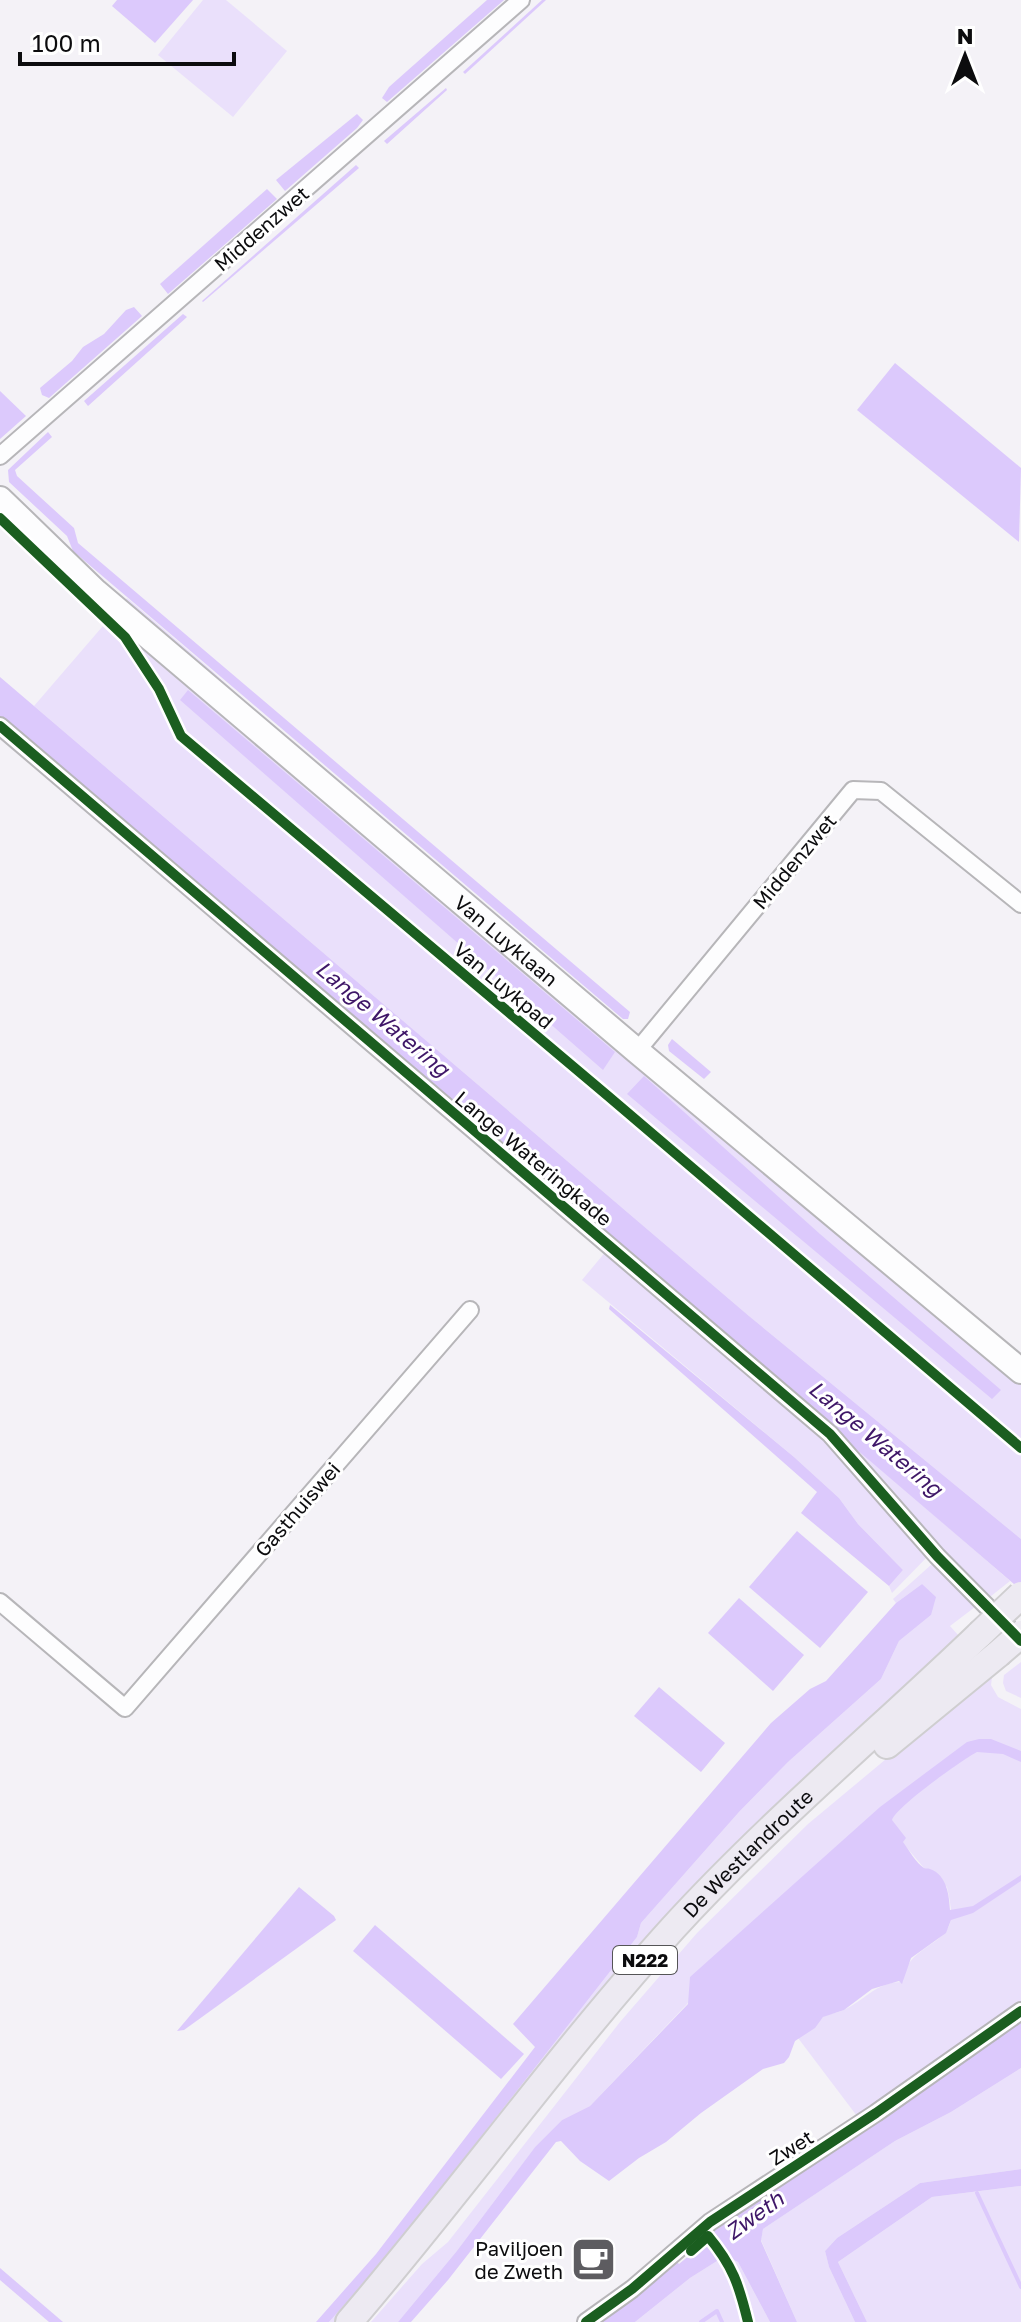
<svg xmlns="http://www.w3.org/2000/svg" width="1021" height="2322" font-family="'Golos Text',sans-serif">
	<rect width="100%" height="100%" fill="#f4f2f7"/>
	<g fill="#eae0fb">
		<polygon points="203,0 226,0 287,51 233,117 158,55"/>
		<polygon points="127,598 211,670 618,1045 969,1338 1021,1385 1021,1539 749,1316 34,706"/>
		<polygon points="607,1250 829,1439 929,1555 892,1593 889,1586 903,1570 858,1524 839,1498 794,1457 582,1280"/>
		<polygon points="847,1440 1010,1581 986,1600 939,1552"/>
		<polygon points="937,1563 975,1607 950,1626 959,1636 923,1668 915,1685 824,1772 341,2322 329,2322 388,2256 637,1937 641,1923 739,1812 788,1762 881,1679 899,1641 931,1615 922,1584 896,1603 893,1599 932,1564"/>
		<polygon points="1021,1662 1021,1698 1006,1691 1003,1683 1004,1675"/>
		<path d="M993,1670l-2,15 7,12 23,12v296l-161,115 -62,-82c10,-6 16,-13 25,-21 5,-4 11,-3 18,-6 25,-10 33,-29 62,-29 2,-36 44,-35 48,-63 1,-10 -2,-22 -4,-32l-23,-19 -22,-26 4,-3 -218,164 -98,103 -28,14 -27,27 -79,105 -58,70h-27l51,-58 26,-22 172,-220 77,-89 111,-109z"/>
		<polygon points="1021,2068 1021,2169 920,2183 837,2238 825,2251 829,2267 855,2322 797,2322 761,2240 763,2229 895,2141 951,2112"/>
		<polygon points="1021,2186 1021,2322 867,2322 838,2262 932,2197"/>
		<polygon points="725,2256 738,2262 770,2322 751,2322 741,2285 736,2288 745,2322 635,2322 690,2278"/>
	</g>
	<g fill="#dcc9fc">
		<polygon points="117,0 193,0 155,43 112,6"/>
		<polygon points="487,0 504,0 387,102 382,98 389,87"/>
		<polygon points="542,0 546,0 465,74 463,72"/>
		<polygon points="446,88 447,90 387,144 384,141"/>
		<polygon points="357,114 363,120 357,128 285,191 276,180"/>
		<polygon points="356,165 359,168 203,302 202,301"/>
		<polygon points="267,189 277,199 168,294 160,284"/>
		<polygon points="134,307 142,316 49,398 42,395 40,388 72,361 83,347 104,334 126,310"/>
		<polygon points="183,314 187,317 88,406 84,401"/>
		<polygon points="895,363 1021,468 1019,542 857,410"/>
		<polygon points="0,391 26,416 0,439"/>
		<polygon points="48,432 52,437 15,470 17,476 74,528 78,543 630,1012 628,1019 623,1019 73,551 67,536 9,482 8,470"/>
		<polygon points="0,677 749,1316 1021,1539 1021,1590 0,717"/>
		<polygon points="188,690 615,1052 603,1070 180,700"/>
		<polygon points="672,1039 711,1072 704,1079 669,1051 668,1045"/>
		<polygon points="644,1076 820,1234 1001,1390 992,1399 627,1094"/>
		<polygon points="610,1305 794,1457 839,1498 858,1524 903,1570 889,1586 801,1513 817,1492 609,1309"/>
		<polygon points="797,1531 868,1592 820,1648 749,1587"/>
		<polygon points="922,1584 936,1597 931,1615 899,1641 881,1679 788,1762 739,1812 641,1923 637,1937 388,2256 329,2322 316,2322 376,2254 535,2047 513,2024 771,1723 810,1689 826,1681 896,1603"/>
		<polygon points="739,1598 804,1655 773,1691 708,1633"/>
		<polygon points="659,1687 725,1743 701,1772 634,1716"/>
		<path d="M979,1739h12l30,12v11l-18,-8 -26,-2c-15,8 -81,55 -85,68l14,18 -3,4c6,8 13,21 21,26 2,1 4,0 6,1 17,6 19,26 20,41l23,-4 48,-31v6l-48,32 -22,7 -5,13 -35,25 -9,26 -3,-3 -27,8 -28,21 -21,7 -8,11 -20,13 -6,16 -5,6 -21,6 -62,44 -35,29 -27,16 -30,23 -29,-20 -19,-20 -5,1 -108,138 -37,42h-13l58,-70 79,-105 27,-27 28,-14 98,-102 2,-27 190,-170 87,-65z"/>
		<polygon points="299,1887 334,1916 336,1920 184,2030 177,2031"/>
		<polygon points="375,1925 524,2054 501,2079 353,1951"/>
		<polygon points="1021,2022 1021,2068 951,2112 895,2141 763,2229 761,2241 797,2322 770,2322 738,2262 725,2256 690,2278 635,2322 601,2322 669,2270 729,2218"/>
		<polygon points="1021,2169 1021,2186 932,2197 838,2262 867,2322 855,2322 829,2267 825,2251 837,2238 920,2183"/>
		<polygon points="0,2268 63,2322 49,2322 0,2280"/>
	</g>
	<polygon fill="#f4f2f7" points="708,2232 731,2261 725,2260 708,2240 679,2264 675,2260"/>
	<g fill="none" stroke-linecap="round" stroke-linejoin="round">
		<g stroke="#dcc9fc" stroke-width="4">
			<polyline points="977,2193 1021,2287"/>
			<polyline points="701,2322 717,2311 722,2322"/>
		</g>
		<defs>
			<g id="street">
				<polyline points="0,456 521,0"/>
				<polyline points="0,726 830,1434 937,1556 1021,1641"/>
				<polyline points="637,1051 853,790 881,791 1021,904"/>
				<polyline points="0,1602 125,1708 470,1310"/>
				<polyline points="586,2322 632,2289 710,2222 876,2113 1021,2011"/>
			</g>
			<g id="secondary">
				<path id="s1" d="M0,499l96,93 541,459 384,320"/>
			</g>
			<g id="primary">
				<polyline points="887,1745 998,1654"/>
				<path id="s2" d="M349,2322c111,-129 210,-268 324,-394 95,-104 205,-196 307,-294"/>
			</g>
		</defs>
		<use href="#street" stroke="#b7b6b9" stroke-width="20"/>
		<use href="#secondary" stroke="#b7b6b9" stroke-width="28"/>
		<use href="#primary" stroke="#cfced0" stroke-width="30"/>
		<use href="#street" stroke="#fdfdfe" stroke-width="16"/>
		<use href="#secondary" stroke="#fdfdfe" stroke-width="24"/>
		<use href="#primary" stroke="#edeaf2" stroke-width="26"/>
		<defs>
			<g id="primary-bridge">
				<polyline points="980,1634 1021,1595"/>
				<polyline points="998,1654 1021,1634"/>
			</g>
		</defs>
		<use href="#primary-bridge" stroke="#cfced0" stroke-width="30" stroke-linecap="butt"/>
		<use href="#primary-bridge" stroke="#edeaf2" stroke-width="26"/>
		<defs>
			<g id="cycleway">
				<polyline points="0,518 125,637 159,689 181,736 608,1096 1021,1448"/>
				<polyline points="0,726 830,1434 937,1556 1021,1641"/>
				<path d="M691,2251l17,-15c25,30 31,49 40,86"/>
				<polyline points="586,2322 632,2289 710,2222 876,2113 1021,2011"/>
			</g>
		</defs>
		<use href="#cycleway" stroke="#fff" stroke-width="15"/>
		<use href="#cycleway" stroke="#1b5e20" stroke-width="10"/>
	</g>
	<defs>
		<symbol id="cafe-square" viewBox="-11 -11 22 22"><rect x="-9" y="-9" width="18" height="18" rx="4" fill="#5d5c60" stroke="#fff"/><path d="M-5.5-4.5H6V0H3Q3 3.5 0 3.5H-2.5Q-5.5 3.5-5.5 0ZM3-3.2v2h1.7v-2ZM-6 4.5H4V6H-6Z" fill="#fff"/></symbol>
	</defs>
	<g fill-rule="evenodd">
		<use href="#cafe-square" x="568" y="2234" width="51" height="51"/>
	</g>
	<g text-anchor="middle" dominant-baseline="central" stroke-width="6" stroke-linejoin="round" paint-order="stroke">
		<rect fill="#fff" stroke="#555556" stroke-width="2" x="613" y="1946" width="64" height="28" rx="6"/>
		<g font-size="18" font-weight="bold" fill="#0c0c0e">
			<text x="645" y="1960">N222</text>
		</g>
		<g font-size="20" fill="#0c0c0e" stroke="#fff">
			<text transform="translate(261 228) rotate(-41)">Middenzwet</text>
			<text transform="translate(794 861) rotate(-50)">Middenzwet</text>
			<text stroke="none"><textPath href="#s1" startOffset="672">Van Luyklaan</textPath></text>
			<text transform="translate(504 985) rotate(40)">Van Luykpad</text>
			<text transform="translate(534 1158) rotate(40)">Lange Wateringkade</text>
			<text transform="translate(297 1509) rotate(-49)">Gasthuiswei</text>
			<text stroke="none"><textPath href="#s2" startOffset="616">De Westlandroute</textPath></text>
			<text transform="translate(791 2147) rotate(-32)">Zwet</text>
		</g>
		<g font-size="20" fill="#0c0c0e" stroke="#fff" text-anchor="end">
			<text x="563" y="2248">Paviljoen<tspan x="563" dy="23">de Zweth</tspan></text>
		</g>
		<g font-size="22" font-style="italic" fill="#3f1768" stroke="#fff">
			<text transform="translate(383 1018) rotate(40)">Lange Watering</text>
			<text transform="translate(876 1438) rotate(40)">Lange Watering</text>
			<text transform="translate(754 2215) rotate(-36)">Zweth</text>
		</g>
	</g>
	<g transform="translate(965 56)" stroke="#ffffff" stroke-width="6" paint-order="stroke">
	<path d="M0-6L14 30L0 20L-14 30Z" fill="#0c0c0e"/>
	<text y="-12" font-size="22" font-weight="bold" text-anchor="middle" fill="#0c0c0e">N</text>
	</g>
	<path d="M20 52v12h214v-12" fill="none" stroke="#0c0c0e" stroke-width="4"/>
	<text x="32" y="52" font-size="24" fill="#0c0c0e" stroke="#ffffff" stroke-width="6" paint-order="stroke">100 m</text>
</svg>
